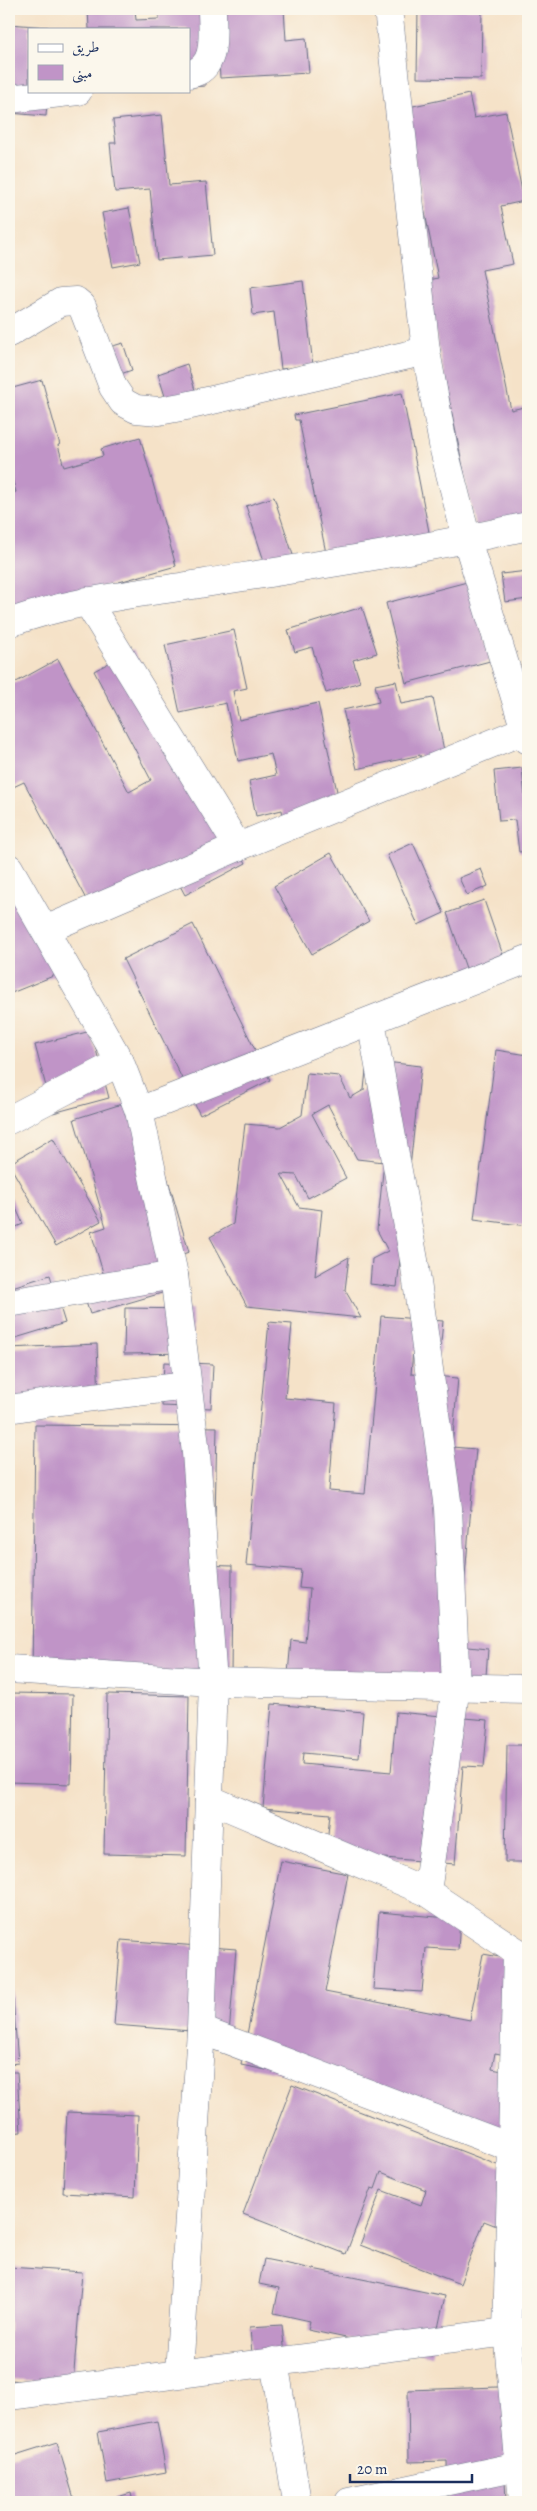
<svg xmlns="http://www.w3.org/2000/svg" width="537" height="2511" font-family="Alegreya,Amiri,serif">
	<rect width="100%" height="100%" fill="#fbf7ec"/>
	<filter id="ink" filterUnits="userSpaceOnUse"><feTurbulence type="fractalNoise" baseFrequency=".02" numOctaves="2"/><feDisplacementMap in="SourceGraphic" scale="10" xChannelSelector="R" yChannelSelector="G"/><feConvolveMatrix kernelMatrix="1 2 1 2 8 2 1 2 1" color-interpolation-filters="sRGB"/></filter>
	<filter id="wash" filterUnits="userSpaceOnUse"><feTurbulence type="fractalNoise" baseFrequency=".0096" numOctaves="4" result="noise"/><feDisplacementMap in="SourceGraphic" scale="20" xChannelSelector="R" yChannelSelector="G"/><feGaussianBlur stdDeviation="1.12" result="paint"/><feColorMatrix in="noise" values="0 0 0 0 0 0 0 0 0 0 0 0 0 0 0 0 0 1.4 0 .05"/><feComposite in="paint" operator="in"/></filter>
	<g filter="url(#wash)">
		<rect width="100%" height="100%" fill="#f5e2c8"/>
		<g id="blocks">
			<g fill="#c094c7">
				<polygon points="88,9 135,9 136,20 159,19 159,9 202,9 205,86 189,87 189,29 89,29"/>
				<polygon points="216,9 284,9 286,40 306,38 309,73 220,78"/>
				<polygon points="418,9 482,9 481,79 417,78"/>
				<polygon points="9,24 48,27 29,29 29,91 48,91 46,116 9,113"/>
				<polygon points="469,94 474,118 506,112 524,201 501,206 513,264 482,270 511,410 528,406 527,515 475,526 425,281 438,278 404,108"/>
				<polygon points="162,115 169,185 206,182 213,255 157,260 150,189 115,192 110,143 116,143 113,120"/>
				<polygon points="129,208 140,262 113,267 102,213"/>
				<polygon points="303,281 313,365 281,369 274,312 253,315 250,288"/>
				<polygon points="123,343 132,370 112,377 103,349"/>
				<polygon points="187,364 199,403 170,412 158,374"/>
				<polygon points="42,380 60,445 58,445 64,467 103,456 101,449 140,437 176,566 9,613 9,494 16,492 9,468 9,389"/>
				<polygon points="402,393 430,537 327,558 299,420 295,420 294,415"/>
				<polygon points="274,497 295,561 267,570 246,506"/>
				<polygon points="528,571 528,599 505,602 501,574"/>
				<polygon points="471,581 490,661 406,683 386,603"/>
				<polygon points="362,607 377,653 353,660 360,682 326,693 312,647 295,652 288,630"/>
				<polygon points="234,630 247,688 233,691 239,720 318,703 341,810 284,823 282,810 256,816 249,781 276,775 271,754 238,761 226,703 180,713 165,645"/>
				<polygon points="133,650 246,863 185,895 177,880 98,922 24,782 9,789 9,686 58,659 129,792 151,780 94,671"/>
				<polygon points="396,681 401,704 433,698 445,755 421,760 420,755 357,769 343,710 379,702 375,685"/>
				<polygon points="522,768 528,825 528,851 519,852 515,820 499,821 494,771"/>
				<polygon points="413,843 444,913 418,925 387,855"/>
				<polygon points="331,853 369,921 312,954 274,886"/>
				<polygon points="481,869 488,886 467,895 459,878"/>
				<polygon points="9,884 63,972 9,994"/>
				<polygon points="484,900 506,964 469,977 447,913"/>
				<polygon points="193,924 270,1080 200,1115 123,959"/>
				<polygon points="91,1031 109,1098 53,1113 35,1045"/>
				<polygon points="496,1050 528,1055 528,1226 474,1219"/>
				<polygon points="367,1060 421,1066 397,1287 370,1284 372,1259 388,1251 377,1230 384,1162 357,1159 328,1105 312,1114 346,1178 308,1198 296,1175 281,1174 299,1207 322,1210 315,1276 349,1257 345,1290 361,1318 247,1306 210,1237 233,1224 245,1124 280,1127 302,1115 307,1073 339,1076 350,1098 364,1090"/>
				<polygon points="144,1097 189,1252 170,1258 179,1288 90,1314 80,1284 104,1276 91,1232 106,1227 74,1119"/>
				<polygon points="53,1138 101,1221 56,1246 9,1164"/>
				<polygon points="11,1197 23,1224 9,1230 9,1199"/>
				<polygon points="50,1275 65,1323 9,1340 9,1288"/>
				<polygon points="125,1308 192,1309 193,1353 124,1354"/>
				<polygon points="381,1316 443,1321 440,1353 413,1351 411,1374 458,1378 452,1447 476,1449 459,1646 488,1649 485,1689 288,1674 291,1640 305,1642 310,1589 299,1588 301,1570 246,1565 269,1322 292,1324 285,1398 336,1403 329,1491 365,1494"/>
				<polygon points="97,1344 99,1402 9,1407 9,1348"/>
				<polygon points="164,1362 213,1364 211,1408 162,1406"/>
				<polygon points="35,1425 217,1427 215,1518 201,1517 200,1565 232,1566 231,1678 32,1676"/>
				<polygon points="9,1693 73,1694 71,1784 9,1782"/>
				<polygon points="107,1694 189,1696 186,1856 104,1854"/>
				<polygon points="272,1704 363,1712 359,1758 303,1753 302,1764 391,1772 396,1712 488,1720 484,1767 463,1766 455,1864 326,1853 330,1814 263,1808"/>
				<polygon points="507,1745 528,1745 528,1862 505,1862"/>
				<polygon points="281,1861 348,1874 325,1992 470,2020 483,1954 528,1962 528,2059 495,2053 492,2069 528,2076 528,2147 430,2127 436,2104 241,2065"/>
				<polygon points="379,1912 460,1919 458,1950 426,1948 422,1992 373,1989"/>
				<polygon points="121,1940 236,1949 229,2034 114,2025"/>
				<polygon points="9,1986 12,1986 18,2063 9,2064"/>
				<polygon points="9,2072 17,2072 21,2132 9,2133"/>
				<polygon points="292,2085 528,2177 528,2204 517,2234 484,2221 460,2284 360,2245 381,2190 421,2205 426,2190 381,2172 375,2189 371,2188 346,2254 243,2214"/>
				<polygon points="67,2112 138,2115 135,2197 63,2193"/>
				<polygon points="264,2259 445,2296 432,2356 308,2330 310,2321 274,2313 279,2288 259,2284"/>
				<polygon points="9,2267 82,2272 73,2384 9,2380"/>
				<polygon points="282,2325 286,2366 253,2369 250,2327"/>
				<polygon points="528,2386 528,2479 505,2480 506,2502 448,2502 447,2461 409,2462 408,2390"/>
				<polygon points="157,2421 166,2472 107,2483 98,2432"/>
				<polygon points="57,2442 75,2502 11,2502 9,2494 9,2457"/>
				<polygon points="131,2493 133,2502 101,2502"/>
			</g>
		</g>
	</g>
	<g filter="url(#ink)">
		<use href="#blocks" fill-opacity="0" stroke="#676e83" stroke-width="1"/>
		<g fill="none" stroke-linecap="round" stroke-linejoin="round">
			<defs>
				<g id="minor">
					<polyline points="388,9 426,351 444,450 467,540 525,730"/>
					<path d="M189,74c30,-5 23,-43 23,-65"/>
					<polyline points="9,99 78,91"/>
					<polyline points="9,333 61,302 76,301 82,306 113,387 123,402 136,409 159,411 186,406 426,351"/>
					<polyline points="87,601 238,847"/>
					<path d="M9,623c62,-23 130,-29 196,-40 108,-17 216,-33 323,-57"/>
					<polyline points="9,868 120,1062 139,1111 174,1275 196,1453 213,1682 201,2030 179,2373"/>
					<polyline points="45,930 238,847 525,730 528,740"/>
					<polyline points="371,1021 414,1260 448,1508 456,1686 427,1892"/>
					<polyline points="139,1111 528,959"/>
					<polyline points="9,1120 120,1062"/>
					<polyline points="9,1303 174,1275"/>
					<polyline points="9,1409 59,1401 187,1386"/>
					<polyline points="9,1669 213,1682 528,1689"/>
					<polyline points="209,1799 427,1892 517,1952 528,1956"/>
					<polyline points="517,1952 507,2332 523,2502"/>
					<polyline points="201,2030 512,2148"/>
					<polyline points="274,2361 297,2502"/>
					<polyline points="9,2396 507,2332 528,2331"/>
					<polyline points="349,2502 519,2466"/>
				</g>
			</defs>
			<use href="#minor" stroke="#676e83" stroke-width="29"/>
			<use href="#minor" stroke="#fff" stroke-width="28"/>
		</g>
	</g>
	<rect width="537" height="2511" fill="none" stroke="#fbf7ec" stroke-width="30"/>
	<rect x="28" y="28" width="162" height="65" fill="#fbf7ec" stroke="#a1a7b3"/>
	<rect x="38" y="44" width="25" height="8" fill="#ffffff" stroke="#a1a7b3"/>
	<text x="72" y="52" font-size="15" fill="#1b2f5e">طريق</text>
	<rect x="38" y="65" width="25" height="15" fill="#c094c7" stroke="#a1a7b3"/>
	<text x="72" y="78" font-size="15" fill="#1b2f5e">مبنى</text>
	<path d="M350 2474v8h122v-8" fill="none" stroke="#1b2f5e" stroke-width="2.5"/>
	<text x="357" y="2474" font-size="15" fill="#1b2f5e" stroke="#fbf7ec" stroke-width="4" paint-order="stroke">20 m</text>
</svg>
